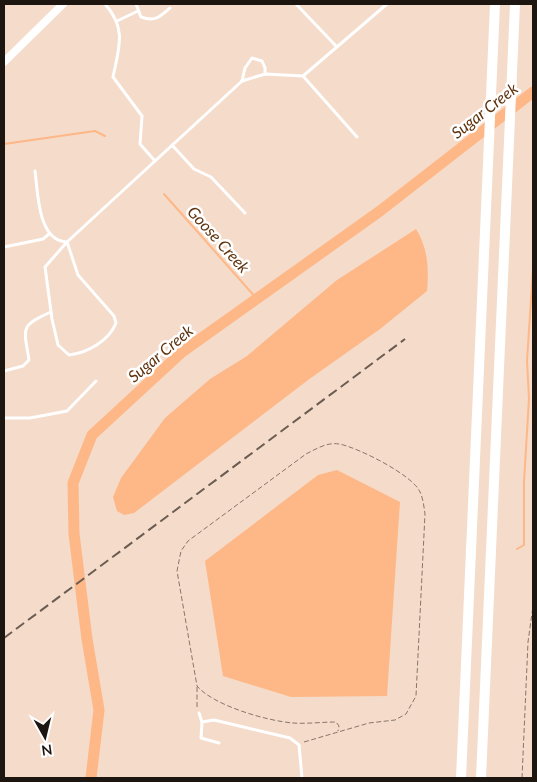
<svg xmlns="http://www.w3.org/2000/svg" width="537" height="782" font-family="Lato,sans-serif">
	<rect width="100%" height="100%" fill="#f5dbca"/>
	<g fill="#feb786">
		<path d="M416,229c12,19 13,40 11,62l-47,38 -72,51 -174,133 -10,2 -7,-4 -4,-14 8,-19 44,-60 45,-39 37,-23 90,-76z"/>
		<polygon points="337,470 400,502 387,696 291,697 223,676 205,561 318,475"/>
	</g>
	<g fill="none" stroke-linecap="round" stroke-linejoin="round">
		<g stroke="#feb786" stroke-width="2">
			<polyline points="4,144 95,131 105,136"/>
			<polyline points="164,194 257,299"/>
			<polyline points="517,549 524,545 524,482 529,398 527,361 533,269"/>
		</g>
		<polyline stroke="#feb786" stroke-width="11" points="91,778 99,710 87,639 74,534 73,483 92,435 182,352 380,211 533,92"/>
		<g stroke="#87766b" stroke-width="1" stroke-dasharray="5 2.5" stroke-linecap="butt">
			<polyline points="197,687 197,708"/>
			<path d="M304,742l65,-19 26,-3 11,-6 10,-18 9,-182c-1,-7 -2,-16 -5,-22 -7,-17 -63,-45 -81,-48 -12,-2 -23,5 -33,10l-118,87 -7,10 -4,20 20,115c17,20 71,35 96,37 14,1 29,-1 43,-1l3,4 -1,5"/>
			<polyline points="522,778 528,642 533,606"/>
		</g>
		<g stroke="#fff" stroke-width="3">
			<path d="M136,4l5,13c14,5 19,0 29,-9"/>
			<polyline points="296,4 336,46"/>
			<polyline points="117,21 138,11"/>
			<polyline points="303,76 357,137"/>
			<polyline points="242,81 245,68 252,58 262,61 265,68 265,74"/>
			<polyline points="172,145 194,169 211,177 245,213"/>
			<polyline points="155,161 242,81 265,74 303,76 387,4"/>
			<path d="M35,171c3,23 3,69 31,71"/>
			<path d="M67,242l11,33 36,41 2,7c-7,18 -29,30 -47,32l-11,-10 -6,-26 -7,-52 22,-25 88,-81 -15,-17 2,-28 -29,-39c6,-30 14,-48 -8,-73"/>
			<polyline points="4,247 43,239 49,234"/>
			<path d="M4,371l19,-5 6,-6c-5,-32 -10,-34 22,-48"/>
			<polyline points="4,418 30,418 67,411 96,381"/>
			<polyline points="199,713 202,722"/>
			<polyline points="219,743 201,738 202,722 214,720 290,738 299,745 302,778"/>
		</g>
		<polyline stroke="#fff" stroke-width="8" points="4,62 63,4"/>
		<g stroke="#fff" stroke-width="10">
			<polyline points="461,778 495,4"/>
			<polyline points="481,778 515,4"/>
		</g>
		<polyline stroke="#6b5c52" stroke-width="2" stroke-dasharray="10 5" stroke-linecap="butt" points="4,638 405,339"/>
	</g>
	<g text-anchor="middle" dominant-baseline="central" stroke-width="5" stroke-linejoin="round" paint-order="stroke">
		<g font-size="16" font-style="italic" fill="#5f320d" stroke="#fff">
			<text transform="translate(484 110) rotate(-38)">Sugar Creek</text>
			<text transform="translate(219 239) rotate(48)">Goose Creek</text>
			<text transform="translate(160 353) rotate(-40)">Sugar Creek</text>
		</g>
	</g>
	<rect width="537" height="782" fill="none" stroke="#1d150f" stroke-width="10"/>
	<g transform="translate(45 737) rotate(172)" stroke="#ffffff" stroke-width="4" paint-order="stroke">
	<path d="M0-4L9 19L0 12L-9 19Z" fill="#1d150f"/>
	<text y="-8" font-size="14" font-weight="bold" text-anchor="middle" fill="#1d150f">N</text>
	</g>
</svg>
